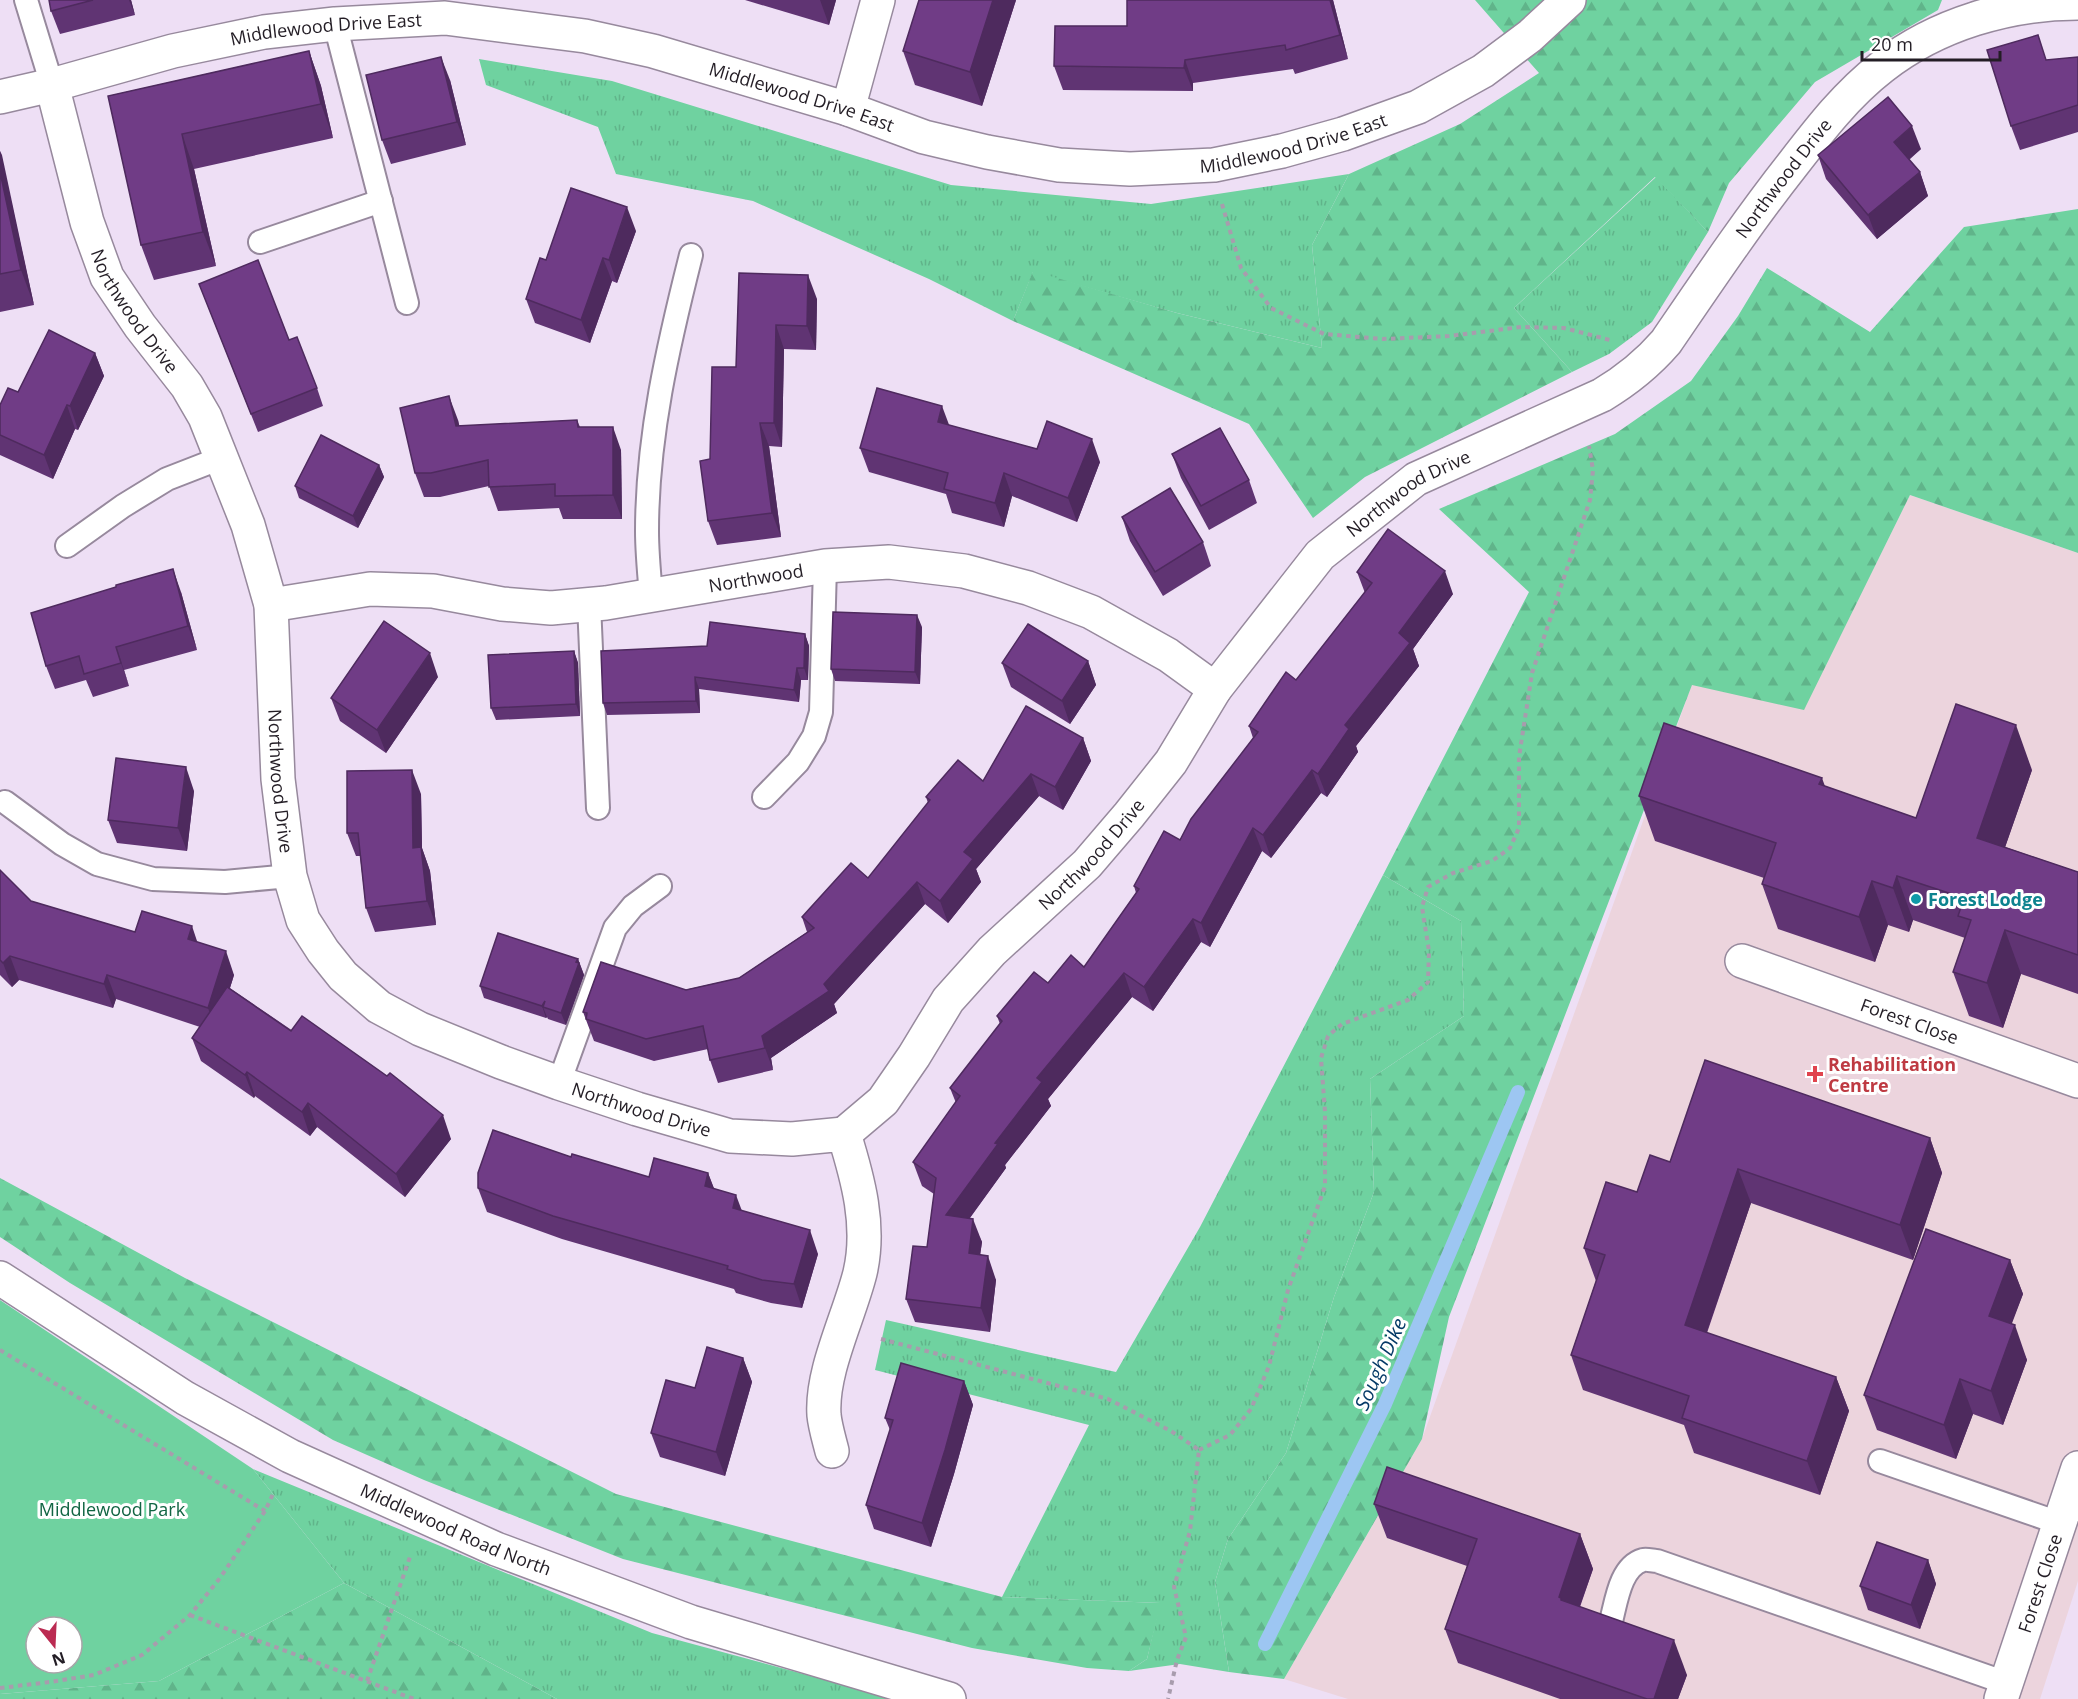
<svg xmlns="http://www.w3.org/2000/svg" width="2078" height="1699" font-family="'Open Sans',sans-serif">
	<defs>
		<pattern id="grass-tufts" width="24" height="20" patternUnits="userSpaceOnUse" patternTransform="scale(1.5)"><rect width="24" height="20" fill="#6fd2a0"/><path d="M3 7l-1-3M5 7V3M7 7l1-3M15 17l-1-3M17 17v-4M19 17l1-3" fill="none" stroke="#60b48a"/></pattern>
		<pattern id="forest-firs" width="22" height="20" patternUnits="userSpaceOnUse" patternTransform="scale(1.5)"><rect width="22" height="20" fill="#6fd2a0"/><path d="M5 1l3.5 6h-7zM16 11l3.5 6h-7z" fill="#60b48a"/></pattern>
	</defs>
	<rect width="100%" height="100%" fill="#eedff5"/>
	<polygon fill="#ecd4dd" points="1910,495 2078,553 2078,1581 2040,1699 1348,1699 1284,1679 1422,1439 1692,684 1804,709"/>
	<g fill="url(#grass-tufts)">
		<polygon points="479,59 612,81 951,185 1151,204 1349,174 1312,245 1322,348 1177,313 1033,272 1013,321 929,279 753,201 616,174 598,127 486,85"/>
		<polygon points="1656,177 1708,232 1652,322 1609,354 1572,372 1514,308"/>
		<polygon points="1383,875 1461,921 1464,1016 1370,1079 1374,1192 1334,1297 1286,1453 1228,1539 1215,1582 1229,1672 1180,1664 1129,1671 1147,1659 1160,1603 1002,1597 1089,1425 875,1370 886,1320 1116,1372 1200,1227"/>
		<polygon points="253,1469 652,1633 896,1699 557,1699 344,1583"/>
	</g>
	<g fill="url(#forest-firs)">
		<polygon points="1475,0 1942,0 1938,10 1815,82 1729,183 1708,232 1655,177 1514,308 1572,372 1365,477 1313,518 1249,424 1013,321 1033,271 1177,313 1322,348 1312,245 1349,174 1460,124 1539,73"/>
		<polygon points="2078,209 2078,553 1910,495 1804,710 1692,685 1449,1317 1422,1439 1284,1679 1229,1672 1215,1582 1228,1539 1286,1453 1334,1297 1374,1192 1370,1079 1464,1016 1461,921 1383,875 1529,592 1439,509 1615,434 1691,381 1738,316 1767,268 1870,332 1964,227"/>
		<polygon points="0,1178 185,1278 616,1494 1002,1597 1161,1603 1147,1659 1129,1671 1087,1668 972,1648 623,1559 424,1480 333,1440 70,1283 0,1237"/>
		<polygon points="344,1583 557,1699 0,1699 0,1694 159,1681"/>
	</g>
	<path fill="#6fd2a0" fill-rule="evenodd" d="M0,1300l253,169 91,114 -185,98 -159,13zM36,1627h36v36h-36z"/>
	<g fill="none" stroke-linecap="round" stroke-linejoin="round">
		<polyline stroke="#9dc6f2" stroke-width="14" points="1265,1644 1385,1404 1518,1092"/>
		<defs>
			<g id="service">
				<polyline points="26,0 52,85"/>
				<polyline points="335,24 407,303"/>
				<polyline points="260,242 381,201"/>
				<polyline points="67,546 123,506 167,479 221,458"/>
				<path d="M651,595c-2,-22 -4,-43 -4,-64 0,-94 21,-185 44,-276"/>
				<polyline points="589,604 598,808"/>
				<polyline points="764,797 798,762 814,736 821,712 825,566"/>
				<polyline points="5,802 62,844 97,864 153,879 225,882 290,876"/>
				<polyline points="559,1083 615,928 633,906 660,886"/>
				<polyline points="1880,1461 2059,1523"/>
				<path d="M1610,1625c6,-20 9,-58 33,-65 4,-1 10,1 14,1l349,122"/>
			</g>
			<g id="minor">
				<path id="s1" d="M52,85l35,137 20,55 33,49 47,60 18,31 43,108 23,80 7,174 12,97 13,44 20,31 20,25 36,31 41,22 81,33 58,21 78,26 93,27 62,3 52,-5c14,45 27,92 16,139 -11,44 -39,98 -36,142 1,11 5,24 8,36"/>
				<path id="s2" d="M0,97l52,-12 121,-34 91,-19 71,-8 110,-6 140,18 68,15 195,58 76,28 63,15 72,13 71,4 84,-4 68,-14 61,-17 75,-27 65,-36 47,-35 39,-36"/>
				<polyline points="848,109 878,0"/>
				<path id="s3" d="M271,605l99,-16 63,2 69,13 49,4 55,-5 219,-37 64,-4 75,9 64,17 63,24 77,43 47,34"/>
				<path id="s4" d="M1742,961l336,120"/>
				<path id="s5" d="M844,1134l39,-33 31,-45 34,-56 44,-49 95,-87 42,-49 42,-53 44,-73 105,-134 96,-76 186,-84c25,-15 45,-31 64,-53 41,-60 82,-121 127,-178 27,-35 54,-70 89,-97 55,-43 127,-64 196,-64"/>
				<path id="s6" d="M2001,1699l77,-231"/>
			</g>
			<g id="primary">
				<path id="s7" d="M0,1278l185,120 105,58 206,93 195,73 258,77"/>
			</g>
		</defs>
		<use href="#service" stroke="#97899d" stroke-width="26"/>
		<use href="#minor" stroke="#97899d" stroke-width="36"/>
		<use href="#primary" stroke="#97899d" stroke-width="36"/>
		<g stroke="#a89cad" stroke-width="4" stroke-dasharray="4.5 4.5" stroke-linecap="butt">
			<polyline points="1222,204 1241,268 1271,308 1324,334 1383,339 1449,336 1521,327 1564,328 1610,340"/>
			<polyline points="881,1339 1108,1399 1171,1431 1199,1450 1190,1531 1174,1587 1186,1637 1177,1660 1168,1699"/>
			<polyline points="0,1350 265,1511"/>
			<polyline points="1199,1450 1230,1435 1251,1409 1269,1366 1288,1290 1325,1186 1325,1112 1321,1058 1328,1036 1342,1024 1408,1000 1428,982 1429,951 1422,907 1428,887 1453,873 1492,861 1510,848 1519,828 1519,757 1532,673 1590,500 1593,470 1589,446"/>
			<polyline points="190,1615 414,1699"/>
			<polyline points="367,1681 411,1554"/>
			<polyline points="0,1688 50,1682 94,1675 142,1655 190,1615 220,1578 265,1511 273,1494"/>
		</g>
		<use href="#service" stroke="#fff" stroke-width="22"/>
		<use href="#minor" stroke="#fff" stroke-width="33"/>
		<use href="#primary" stroke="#fff" stroke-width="33"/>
	</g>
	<g fill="#603473">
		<polygon points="49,0 131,0 135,15 60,34 51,11"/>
		<polygon points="745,0 836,0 829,25"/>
		<polygon points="1016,0 982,106 915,85 903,51"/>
		<polygon points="1127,0 1333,0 1348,59 1295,74 1293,69 1193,83 1193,91 1063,90 1054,66 1127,26"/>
		<polygon points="309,51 321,86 333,138 194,169 216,266 154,280 141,245 108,96"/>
		<polygon points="2078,57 2078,132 2020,150 2011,126 2047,60"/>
		<polygon points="450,80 466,145 391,164 382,140"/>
		<polygon points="1921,149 1909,160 1920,172 1928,196 1877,239 1826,179 1818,155"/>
		<polygon points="0,151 34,305 0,312"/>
		<polygon points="636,231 617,283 612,281 590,343 535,323 526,299 546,260"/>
		<polygon points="739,273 817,299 816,350 784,349 782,447 769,446 781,537 717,545 708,521 736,367"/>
		<polygon points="199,284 289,340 317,388 323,406 258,432"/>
		<polygon points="95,353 104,376 78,430 75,429 53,479 0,455 0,405 18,392"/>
		<polygon points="458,420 459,426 577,420 580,427 621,450 622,519 563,519 559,508 498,511 489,486 440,497 424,497 415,473"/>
		<polygon points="949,425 1037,449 1100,462 1077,522 1012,496 1004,527 952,513 946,494 869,472 860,448"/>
		<polygon points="1172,454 1249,480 1257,503 1209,530 1181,478"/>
		<polygon points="379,465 384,477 358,528 299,498 295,486"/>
		<polygon points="1122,517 1203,542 1211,566 1163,596 1130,541"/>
		<polygon points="1357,572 1453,594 1413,649 1419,666 1356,746 1358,752 1327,797 1321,793 1271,858 1262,851 1210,947 1201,942 1153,1011 1132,997 1048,1099 1051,1106 1005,1165 1006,1168 970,1218 982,1242 980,1255 996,1280 990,1332 915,1322 906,1299 927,1247 934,1194 922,1186 913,1162 956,1103 950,1088 1000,1024 997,1016 1048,983 1084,967 1136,893 1134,886 1180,840 1253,738 1249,726 1296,680 1365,593"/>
		<polygon points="181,592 197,650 124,670 129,686 93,697 86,680 55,689 46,666"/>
		<polygon points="922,627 920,684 835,681 831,669"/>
		<polygon points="805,634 809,646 808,680 801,680 799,702 699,689 700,713 607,715 603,703 707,646"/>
		<polygon points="574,651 578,663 580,716 496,720 491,708"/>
		<polygon points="1088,661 1096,685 1070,724 1011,687 1002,663"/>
		<polygon points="438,677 386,753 340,721 331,698"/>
		<polygon points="1083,738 1091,761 1063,810 1039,796 976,869 981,882 948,923 925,904 834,1004 837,1013 771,1058 773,1070 718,1083 710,1060 708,1049 654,1061 594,1041 583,1012 739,978 807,932 802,917 868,878 928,803 926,797 983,781"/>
		<polygon points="2032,770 2005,847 2078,872 2078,994 2021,974 2003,1028 1969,1016 1953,972 1965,938 1913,920 1909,932 1888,925 1875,962 1778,929 1762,884 1764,878 1655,841 1639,796 1825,786 1916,818"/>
		<polygon points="194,791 187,851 117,843 108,820"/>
		<polygon points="421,794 422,848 430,871 436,925 375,932 366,908 360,856 356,856 347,833"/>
		<polygon points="0,870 31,901 135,932 198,943 234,975 230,988 451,1139 405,1197 317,1127 310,1136 255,1096 254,1098 201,1061 192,1038 200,1027 116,999 113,1008 19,980 12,987 0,975"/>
		<polygon points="578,959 584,975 566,1025 548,1019 547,1017 546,1018 484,998 480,986"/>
		<polygon points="1930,1138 1942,1173 1913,1260 1751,1203 1707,1333 1836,1377 1849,1411 1820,1495 1694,1453 1684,1425 1583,1390 1571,1355 1596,1281 1584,1248 1637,1192 1670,1162"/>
		<polygon points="571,1157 649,1177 708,1173 714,1189 741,1210 818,1254 802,1308 771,1303 736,1293 734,1289 562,1239 487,1212 478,1188"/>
		<polygon points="2010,1260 2023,1294 2011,1324 2027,1360 2003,1425 1973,1414 1956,1459 1877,1430 1864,1395"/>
		<polygon points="743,1358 752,1382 725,1476 660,1457 651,1433 695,1388"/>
		<polygon points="964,1381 973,1405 954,1474 931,1547 874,1529 866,1505 890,1430 885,1418"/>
		<polygon points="1374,1504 1580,1534 1593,1569 1580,1607 1687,1675 1678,1699 1560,1699 1458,1663 1445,1629 1467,1566 1387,1538"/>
		<polygon points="1928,1560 1936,1584 1920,1629 1868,1610 1860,1586"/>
	</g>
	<g fill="#4e2a5e">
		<polygon points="129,0 131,0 135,15"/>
		<polygon points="820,0 836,0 829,25"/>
		<polygon points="993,0 1016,0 982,106 970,72"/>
		<polygon points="1330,0 1333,0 1348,59 1340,35"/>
		<polygon points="309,51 321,86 333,138 321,104"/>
		<polygon points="441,57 450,80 466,145 457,122"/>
		<polygon points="1185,60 1193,83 1193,91 1184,68"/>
		<polygon points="1912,126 1921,149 1902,165 1894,142"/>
		<polygon points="182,134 194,169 216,266 203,232"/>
		<polygon points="0,151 2,155 34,305 21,270 0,172"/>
		<polygon points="1920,172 1928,196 1877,239 1868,215"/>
		<polygon points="627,207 636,231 617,283 609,260"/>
		<polygon points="603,258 612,281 590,343 581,320"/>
		<polygon points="808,275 817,299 816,350 807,326"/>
		<polygon points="776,325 784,349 782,447 774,423"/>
		<polygon points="95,353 104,376 78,430 70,406"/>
		<polygon points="449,396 458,420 465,450 456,426"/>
		<polygon points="67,405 75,429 53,479 44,455"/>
		<polygon points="942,406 951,430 938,422"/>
		<polygon points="760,423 769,446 781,537 772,513"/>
		<polygon points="613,427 621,450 622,519 613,495"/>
		<polygon points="1092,439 1100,462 1077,522 1068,498"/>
		<polygon points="379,465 384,477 358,528 353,516"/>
		<polygon points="1004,473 1012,496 1004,527 995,503"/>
		<polygon points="173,569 181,592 197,650 188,626"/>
		<polygon points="1445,571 1453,594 1413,649 1419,666 1356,746 1358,752 1327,797 1318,774 1345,725 1399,633"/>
		<polygon points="917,615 922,627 920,684 915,672"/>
		<polygon points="805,634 809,646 808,680 804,668"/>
		<polygon points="116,647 124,670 129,686 121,663"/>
		<polygon points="574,651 578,663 580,716 576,704"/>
		<polygon points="430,653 438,677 386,753 377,730"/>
		<polygon points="1088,661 1096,685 1070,724 1062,701"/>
		<polygon points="797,668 801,680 799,702 794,690"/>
		<polygon points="695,677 699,689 700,713 696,701"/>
		<polygon points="2016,725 2032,770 1993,882 1977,838"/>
		<polygon points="1083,738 1091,761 1063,810 1055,787"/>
		<polygon points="186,767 194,791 187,851 178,828"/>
		<polygon points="412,770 421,794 422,848 430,871 436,925 427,901 413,848"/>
		<polygon points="1312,770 1321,793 1271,858 1263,835"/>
		<polygon points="1031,774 1039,796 976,869 981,882 948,923 940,901 964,852"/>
		<polygon points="1822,778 1838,822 1819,784"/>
		<polygon points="1253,828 1262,851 1210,947 1201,923"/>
		<polygon points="1897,876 1913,920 1909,932 1893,888"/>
		<polygon points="1872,881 1888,925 1875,962 1859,917"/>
		<polygon points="917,882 925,904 834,1004 837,1013 771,1058 773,1070 765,1048 762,1036 824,984"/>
		<polygon points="1193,919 1201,942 1153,1011 1144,987"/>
		<polygon points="192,926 200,950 188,939"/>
		<polygon points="2005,930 2021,974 2003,1028 1987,983"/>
		<polygon points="226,951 234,975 216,1032 208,1008"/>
		<polygon points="10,956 19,980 12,987 3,963"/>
		<polygon points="578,959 584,975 566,1025 561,1013 576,962"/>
		<polygon points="1124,973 1132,997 1048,1099 1051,1106 1005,1165 1006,1168 955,1238 946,1215 1037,1078"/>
		<polygon points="107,975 116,999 113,1008 104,984"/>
		<polygon points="545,1001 543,1007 547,1017 546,1018 542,1006"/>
		<polygon points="247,1072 255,1096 254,1098 245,1075"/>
		<polygon points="308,1103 317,1127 310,1136 302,1112"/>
		<polygon points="443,1115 451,1139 405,1197 396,1174"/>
		<polygon points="1930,1138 1942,1173 1913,1260 1900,1225"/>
		<polygon points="1738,1169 1751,1203 1697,1360 1685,1325"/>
		<polygon points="708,1173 717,1196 705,1186"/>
		<polygon points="736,1195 745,1219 733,1208"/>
		<polygon points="973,1219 982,1242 977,1277 969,1253"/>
		<polygon points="810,1230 818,1254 802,1308 794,1284"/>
		<polygon points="988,1256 996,1280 990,1332 981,1308"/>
		<polygon points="2010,1260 2023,1294 2002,1350 1989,1316"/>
		<polygon points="2015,1325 2027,1360 2003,1425 1991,1391"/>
		<polygon points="743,1358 752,1382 725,1476 716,1452"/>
		<polygon points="1836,1377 1849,1411 1820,1495 1807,1461"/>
		<polygon points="1960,1379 1973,1414 1956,1459 1944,1425"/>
		<polygon points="964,1381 973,1405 954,1474 931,1547 922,1523"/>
		<polygon points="1580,1534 1593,1569 1572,1628 1559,1597"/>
		<polygon points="1928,1560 1936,1584 1920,1629 1911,1605"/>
		<polygon points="1674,1640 1687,1675 1678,1699 1654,1699"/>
	</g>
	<g fill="#703c86" stroke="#4e2a5e" stroke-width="1.5">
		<polygon points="49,0 93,0 51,11"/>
		<polygon points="919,0 993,0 970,72 903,51"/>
		<polygon points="1127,0 1330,0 1340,35 1286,50 1285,45 1185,60 1184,68 1054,66 1055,26 1127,26"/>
		<polygon points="2038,35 2046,60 2078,57 2078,105 2011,126 1987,50"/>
		<polygon points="309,51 321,104 182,134 203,232 141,245 108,96"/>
		<polygon points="441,57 457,122 382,140 366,75"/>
		<polygon points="1888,97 1912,126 1894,142 1920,172 1868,215 1818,155"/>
		<polygon points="0,172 21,270 0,274"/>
		<polygon points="571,188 627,207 609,260 603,258 581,320 526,299 540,258 546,260"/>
		<polygon points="258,260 289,340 297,337 317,388 251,414 199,284"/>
		<polygon points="739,273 808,275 807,326 776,325 774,423 760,423 772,513 708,521 700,461 710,459 712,367 736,367"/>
		<polygon points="49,330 95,353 70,406 67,405 44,455 0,435 0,405 8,388 18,392"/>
		<polygon points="877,388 942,406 938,422 1037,449 1047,421 1092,439 1068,498 1004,473 995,503 944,489 948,473 860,448"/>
		<polygon points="449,396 456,426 577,420 578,427 613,427 613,495 555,496 555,484 489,487 488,460 431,473 415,473 400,408"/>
		<polygon points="1220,428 1249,480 1201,506 1172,454"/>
		<polygon points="321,435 379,465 353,516 295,486"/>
		<polygon points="1170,488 1203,542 1155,572 1122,517"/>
		<polygon points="1388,529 1445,571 1399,633 1410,643 1345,725 1349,729 1318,774 1312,770 1263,835 1253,828 1201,923 1193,919 1144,987 1124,973 1037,1078 1042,1082 995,1143 998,1144 946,1215 973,1219 969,1253 988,1256 981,1308 906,1299 913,1246 927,1247 936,1178 913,1162 960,1096 950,1088 1002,1021 997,1016 1034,972 1048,983 1071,955 1084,967 1139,889 1134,886 1164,831 1180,840 1191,819 1258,732 1249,726 1286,672 1296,680 1372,583 1357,572"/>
		<polygon points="173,569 188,626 116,647 121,663 84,674 79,656 46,666 31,613 116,587 116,585"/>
		<polygon points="833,612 917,615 915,672 831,669"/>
		<polygon points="384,621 430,653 377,730 331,698"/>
		<polygon points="710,622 805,634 804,668 797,668 794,690 695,677 696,701 603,703 601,651 707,646"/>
		<polygon points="1028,624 1088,661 1062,701 1002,663"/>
		<polygon points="574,651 576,704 491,708 488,655"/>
		<polygon points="1956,704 2016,725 1977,838 2078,872 2078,955 2005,930 1987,983 1953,972 1971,920 1958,916 1964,898 1897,876 1893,888 1872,881 1859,917 1762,884 1776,843 1639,796 1664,723 1822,778 1819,784 1916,818"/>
		<polygon points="1026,706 1083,738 1055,787 1031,774 964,852 973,859 940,901 917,882 824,984 829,991 762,1036 765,1048 710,1060 703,1026 646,1039 586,1019 587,1013 583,1012 601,962 686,990 739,978 814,928 802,917 851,863 868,878 930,800 926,797 958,760 983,781"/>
		<polygon points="116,758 186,767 178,828 108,820"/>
		<polygon points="412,770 413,848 421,847 427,901 366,908 358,833 347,833 347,771"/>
		<polygon points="0,870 31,901 135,932 142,911 192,926 188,939 226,951 208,1008 107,975 104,984 10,956 3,963 0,960"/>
		<polygon points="498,933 578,959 576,962 579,963 561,1013 543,1007 545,1001 542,1006 480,986"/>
		<polygon points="227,987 291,1031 302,1016 387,1076 390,1073 443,1115 396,1174 308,1103 302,1112 247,1072 245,1075 192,1038"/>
		<polygon points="1705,1060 1930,1138 1900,1225 1738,1169 1685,1325 1836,1377 1807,1461 1682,1418 1689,1396 1571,1355 1605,1255 1584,1248 1606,1182 1637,1192 1650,1155 1670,1162"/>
		<polygon points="493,1130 571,1157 572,1154 649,1177 654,1158 708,1173 705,1186 736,1195 733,1208 810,1230 794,1284 762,1280 727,1269 728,1266 553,1216 478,1188 478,1173"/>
		<polygon points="1926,1229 2010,1260 1989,1316 2015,1325 1991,1391 1960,1379 1944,1425 1864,1395"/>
		<polygon points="707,1347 743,1358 716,1452 651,1433 666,1380 695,1388"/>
		<polygon points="901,1363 964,1381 945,1450 922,1523 866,1505 893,1420 885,1418"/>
		<polygon points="1387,1467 1580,1534 1559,1597 1561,1598 1561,1600 1674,1640 1654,1699 1647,1699 1445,1629 1477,1539 1374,1504"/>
		<polygon points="1877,1542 1928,1560 1911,1605 1860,1586"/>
	</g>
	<circle fill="#0f9aa8" stroke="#fff" stroke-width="2" cx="1916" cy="899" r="6"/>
	<path fill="#e0444e" stroke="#fff" stroke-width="2" d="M1812 1065h6v6h6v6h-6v6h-6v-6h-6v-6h6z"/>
	<g text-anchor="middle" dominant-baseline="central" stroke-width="6" stroke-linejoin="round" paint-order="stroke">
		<g font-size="18" fill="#231d25" stroke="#fff">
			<text stroke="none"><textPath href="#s2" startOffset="334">Middlewood Drive East</textPath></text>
			<text stroke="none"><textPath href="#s2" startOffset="820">Middlewood Drive East</textPath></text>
			<text stroke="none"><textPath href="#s2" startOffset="1324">Middlewood Drive East</textPath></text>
			<text stroke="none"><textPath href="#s5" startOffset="1365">Northwood Drive</textPath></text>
			<text stroke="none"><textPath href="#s1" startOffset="243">Northwood Drive</textPath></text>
			<text stroke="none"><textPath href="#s5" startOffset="862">Northwood Drive</textPath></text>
			<text stroke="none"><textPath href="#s3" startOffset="490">Northwood</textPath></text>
			<text stroke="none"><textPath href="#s1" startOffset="747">Northwood Drive</textPath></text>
			<text stroke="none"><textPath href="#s5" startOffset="376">Northwood Drive</textPath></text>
			<text stroke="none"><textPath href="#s4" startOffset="178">Forest Close</textPath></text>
			<text stroke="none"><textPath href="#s1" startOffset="1287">Northwood Drive</textPath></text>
			<text stroke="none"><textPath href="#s7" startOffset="522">Middlewood Road North</textPath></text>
			<text stroke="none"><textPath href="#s6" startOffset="122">Forest Close</textPath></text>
		</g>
		<g font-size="18" font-weight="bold" fill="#0d838f" stroke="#fff" text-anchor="start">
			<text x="1928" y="899">Forest Lodge</text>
		</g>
		<g font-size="18" font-weight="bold" fill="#be3a42" stroke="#fff" text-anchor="start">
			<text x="1828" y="1064">Rehabilitation<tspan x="1828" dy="21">Centre</tspan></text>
		</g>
		<g font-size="18" fill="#116543" stroke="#fff">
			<text x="112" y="1509">Middlewood Park</text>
		</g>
		<g font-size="20" font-style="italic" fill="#053a67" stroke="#fff">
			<text transform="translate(1380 1364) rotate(-66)">Sough Dike</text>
		</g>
	</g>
	<g transform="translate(54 1645) rotate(162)"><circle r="28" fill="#ffffff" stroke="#a7a5a8" stroke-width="1.5"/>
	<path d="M0-4.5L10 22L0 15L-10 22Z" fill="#bb2b52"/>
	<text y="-9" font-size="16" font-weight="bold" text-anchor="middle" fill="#231d25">N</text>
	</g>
	<path d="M1862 51v9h138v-9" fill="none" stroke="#231d25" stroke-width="3"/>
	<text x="1871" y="51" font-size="18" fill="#231d25" stroke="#ffffff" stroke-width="4.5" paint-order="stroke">20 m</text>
</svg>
